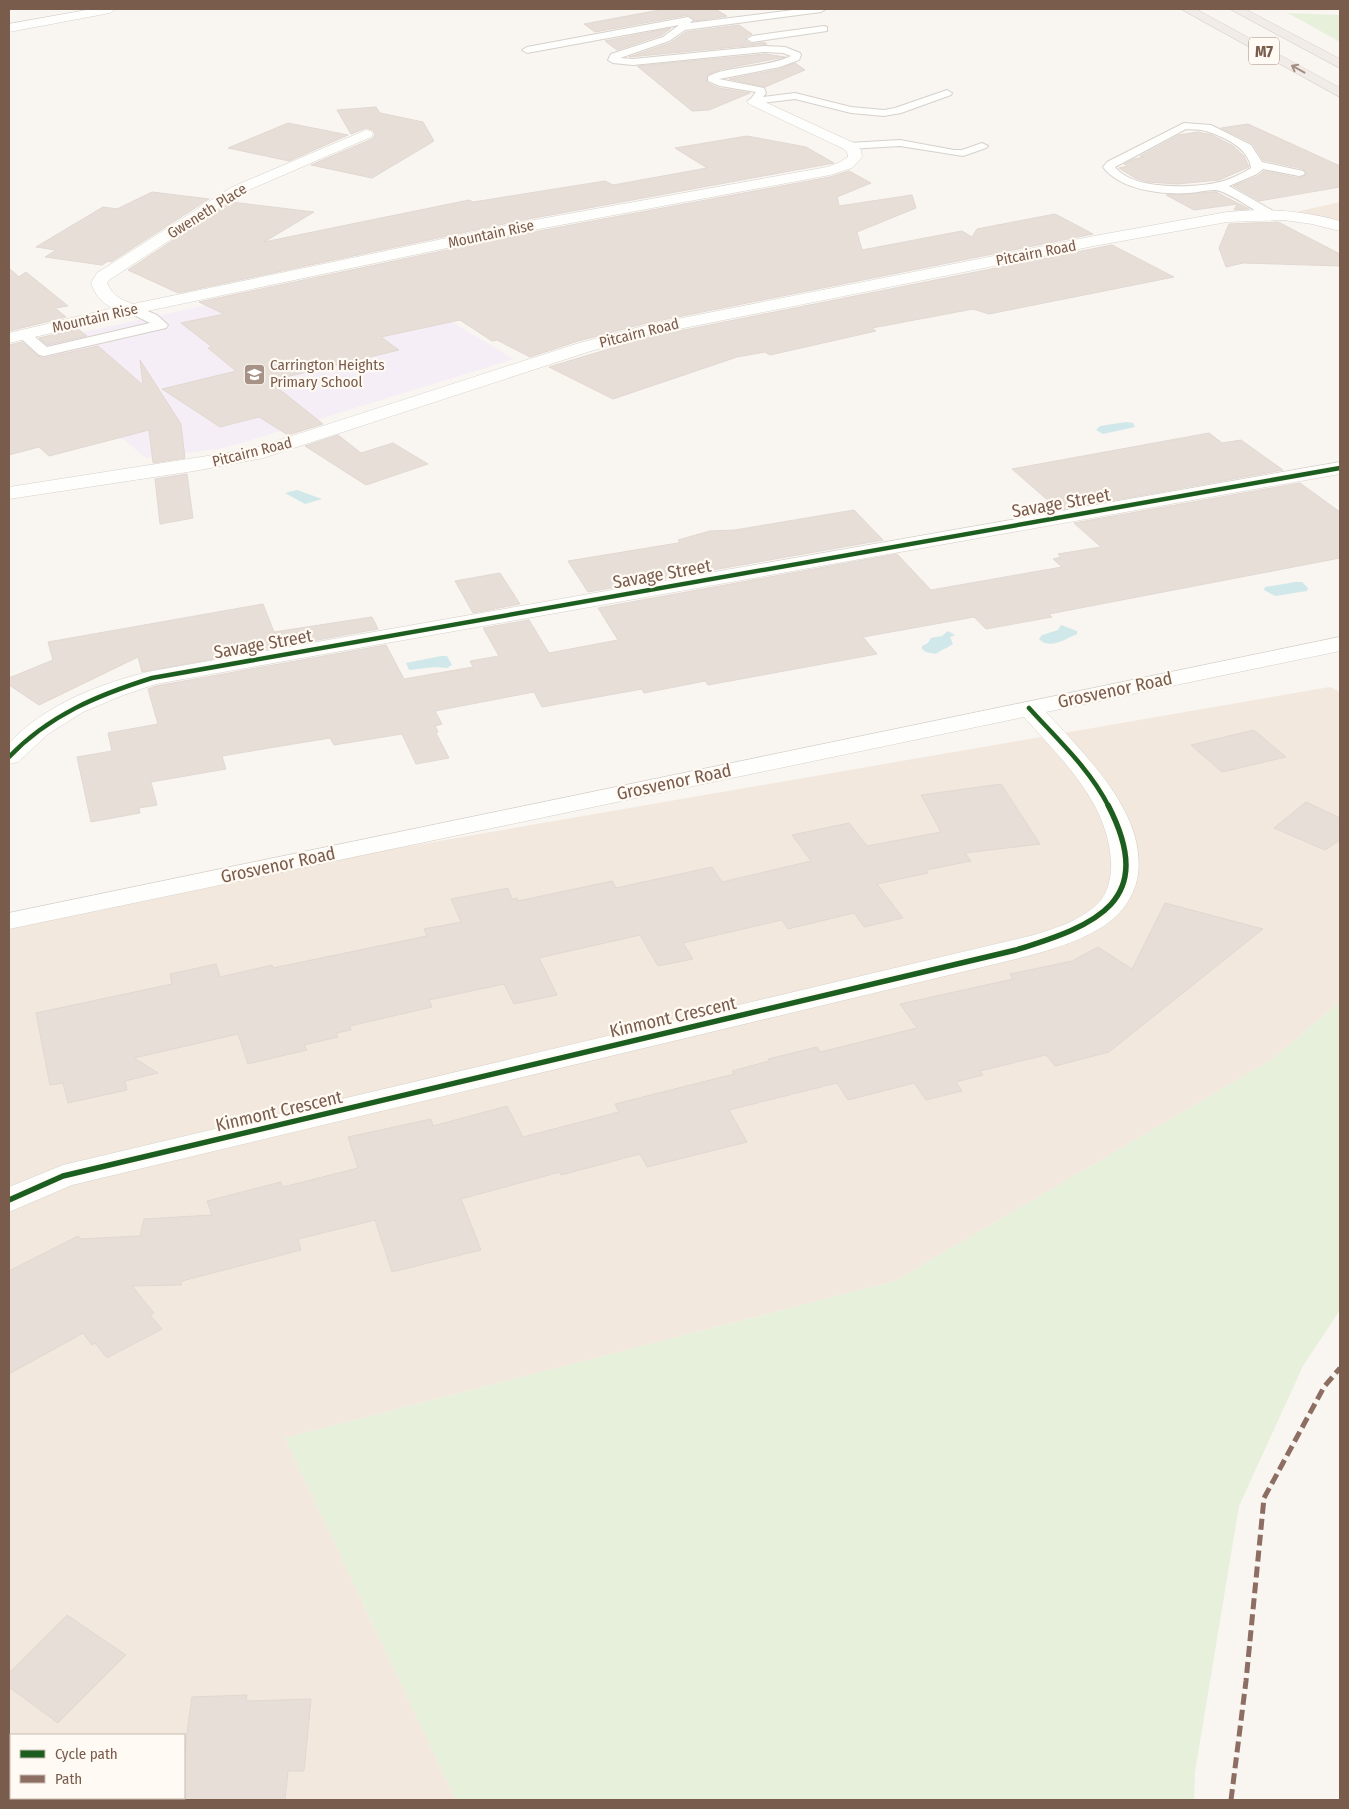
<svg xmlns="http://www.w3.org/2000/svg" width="1349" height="1809" font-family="'Fira Sans Condensed',sans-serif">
	<rect width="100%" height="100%" fill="#f9f5f0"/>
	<g fill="#f2e8de" fill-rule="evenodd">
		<polygon points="1340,202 1340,224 1296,212"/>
		<path d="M1330,687l10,5v309l-67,58 -378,222 -610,157 171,362h-447v-875l152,-36zM11,1735h173v63h-173z"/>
	</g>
	<polygon fill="#f6eef6" points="384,266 457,325 514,359 245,442 218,449 146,458 11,348"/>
	<g fill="#e7f0db">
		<polygon points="1288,13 1340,15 1340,42"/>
		<polygon points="1340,1001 1340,1310 1303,1366 1239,1506 1195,1772 1194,1800 456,1800 285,1438 895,1281 1273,1059"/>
	</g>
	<g fill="#d0e8ea">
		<polygon points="1126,422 1133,423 1135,427 1103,434 1096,430 1100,426"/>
		<polygon points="297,490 322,499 305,504 285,493"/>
		<polygon points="1295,582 1302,582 1308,588 1307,591 1275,596 1264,590 1265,587"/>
		<path d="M1061,625l16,6v3c-12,5 -27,16 -38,5l3,-4 16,-5z"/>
		<path d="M948,631l7,4 -5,2 3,7c-6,4 -12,6 -17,10l-10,-2 -4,-3v-3l6,-3 3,-5 11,-2z"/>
		<polygon points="441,656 447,656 452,665 447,668 435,667 409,670 406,663"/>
	</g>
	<g fill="#e6ded7" stroke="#e2d8d2">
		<polygon points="665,9 715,9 727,16 695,21 688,15 595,32 584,24"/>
		<polygon points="739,25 752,34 746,37 746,41 752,44 764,42 767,44 629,57 670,43 686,32"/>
		<polygon points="671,28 662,35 617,50 605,41"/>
		<polygon points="765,54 785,57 722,69 707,75 707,83 719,88 750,93 709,110 692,111 637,66"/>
		<polygon points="795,63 805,70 765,87 729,79 780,69"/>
		<polygon points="376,107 380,113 423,122 434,141 372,178 311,165 372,139 375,135 373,130 366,128 351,134 337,110"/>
		<polygon points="288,123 348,135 289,161 228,148"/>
		<polygon points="1248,124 1340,166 1340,187 1259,201 1233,186 1258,176 1264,171 1299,178 1304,176 1307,173 1303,169 1263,160 1252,143 1221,128"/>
		<polygon points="1198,132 1212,135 1233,146 1244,156 1249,167 1219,180 1177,184 1148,182 1135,178 1119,168 1128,166 1124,164 1134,159 1144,157 1140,156 1179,135"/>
		<polygon points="747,136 806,147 834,163 523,220 178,293 128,270 231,202 314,212 264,242 469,200 473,202 605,181 613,185 707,168 675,148"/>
		<polygon points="849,171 871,183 837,197 839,206 912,195 916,208 857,232 862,250 962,231 972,237 977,229 1055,214 1093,234 647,323 578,341 530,357 497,340 492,341 460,320 381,337 399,350 269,381 323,424 288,435 259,417 220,427 162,389 236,371 208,348 212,347 181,323 224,314 199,302 523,234 830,177"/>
		<polygon points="152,192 209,199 111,262 108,261 102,265 45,257 56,250 36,247 103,207 117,209"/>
		<polygon points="1216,192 1249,209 1234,210 1237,204 1194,210 1166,195"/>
		<polygon points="1278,222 1340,254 1340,266 1243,263 1226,267 1219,248 1229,224"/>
		<polygon points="1112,245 1174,277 989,314 973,309 872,328 876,331 770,355 765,352 737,357 613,399 549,367 649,337"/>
		<polygon points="9,268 19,277 26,272 68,306 55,308 66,317 9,331"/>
		<polygon points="78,329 87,336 47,345 39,338"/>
		<polygon points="22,342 38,356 44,358 98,346 143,385 140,360 181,424 185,458 153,463 149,430 49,456 39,447 9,455 9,345"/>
		<polygon points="1209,433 1222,443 1241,440 1283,470 1059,510 1012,469"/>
		<polygon points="338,435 361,453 393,443 428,464 366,485 305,446"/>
		<polygon points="187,474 193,518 160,524 155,479"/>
		<polygon points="1300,483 1340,512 1340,558 1049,614 1052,617 986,629 974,617 863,637 877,654 708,685 705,681 644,693 642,689 542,707 534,692 435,711 442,724 435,726 438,732 436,733 449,758 416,764 402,734 334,745 330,738 281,746 222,756 226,769 151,782 157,805 139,808 140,813 91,822 77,757 112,751 108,733 158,724 148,689 156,686 386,645 404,679 473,667 470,661 499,656 483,628 529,620 549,653 618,640 598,608 897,554 931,590 1062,567 1053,559 1061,557 1058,554 1101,547 1074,523"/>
		<polygon points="854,510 883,540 588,592 568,561 678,543 680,542 678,540 710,531 735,530"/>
		<polygon points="500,573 520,604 473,613 455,581"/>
		<polygon points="263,604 274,632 372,617 378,629 142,672 138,657 39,705 9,685 9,678 53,660 48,642"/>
		<polygon points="1254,730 1286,757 1222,772 1191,745"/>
		<polygon points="1001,784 1040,844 965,853 971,861 926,870 928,873 877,884 903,918 864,927 854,913 788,929 782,920 683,943 693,959 658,966 640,935 539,958 557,995 514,1004 504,984 429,1000 432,1007 350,1026 351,1030 336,1033 338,1037 304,1045 307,1050 248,1064 238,1034 134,1058 158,1073 125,1081 127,1090 68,1103 63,1083 50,1085 36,1013 172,984 170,974 216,964 220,977 272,965 273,968 427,936 424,929 461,922 451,899 508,888 512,899 517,898 518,901 612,881 616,888 712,867 722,882 811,861 792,835 849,823 867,846 941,832 921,795"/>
		<polygon points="1306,802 1340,818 1340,840 1325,850 1274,828"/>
		<polygon points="1165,903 1263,929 1109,1052 1055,1066 1046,1055 980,1071 983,1075 956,1082 962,1091 926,1100 914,1083 848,1100 837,1083 729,1110 747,1142 647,1167 640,1154 561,1175 560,1172 461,1199 481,1250 392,1272 375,1220 298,1239 301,1250 182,1281 181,1285 132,1286 154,1313 150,1315 162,1329 107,1358 95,1343 92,1345 83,1333 9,1374 9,1271 78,1236 81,1239 140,1236 144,1219 212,1215 207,1201 281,1182 283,1187 358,1168 348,1137 431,1119 433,1126 507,1106 523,1137 619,1112 615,1104 734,1074 732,1071 769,1061 768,1059 817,1047 820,1052 917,1028 900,1004 1013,979 1010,974 1072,961 1098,947 1132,969"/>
		<polygon points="67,1615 126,1655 58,1723 9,1687 9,1673"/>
		<polygon points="247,1695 246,1701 311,1699 304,1771 288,1771 285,1800 184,1800 184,1754 192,1697"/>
	</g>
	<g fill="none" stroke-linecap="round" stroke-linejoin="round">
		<defs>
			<g id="service">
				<path d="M801,9h25l-5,3 -136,18 -16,11 -49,17 13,1 132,-13 20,1 15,6 1,2 -2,5 -19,7 -61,12 45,9 2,5 -3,4 32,-4 56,14 33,3 11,-2 52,-18 5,3 -1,2 -50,18 -17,3 -33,-3 -56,-14 -41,5 -5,-3 7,-9 -36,-6 -12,-5v-4c11,-10 63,-10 83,-21l-8,-3 -18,-1 -132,13 -20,-2 -5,-3 3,-6 52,-17 16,-12 -152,28 -5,-3 5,-3 161,-30 5,3 -3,3z"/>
				<polygon points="824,26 827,27 827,31 752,42 747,39 752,36"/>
				<path d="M1184,123l27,2 40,20 11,17 41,9 2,2 -2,2 -4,1 -36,-7 -6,5 -28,12 46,26 2,3 -2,3h-8c-15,-9 -31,-21 -47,-27 -8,-3 -22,2 -31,2 -27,2 -69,-3 -86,-26l4,-5zM1186,129c6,1 14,0 20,2 18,6 43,17 45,37 -9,6 -24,13 -36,15 -25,5 -82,7 -100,-16z"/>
				<polygon points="900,140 954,150 962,150 982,143 988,146 986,148 963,156 900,146 849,149 843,146 849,143"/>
				<polygon points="133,305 157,315 168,325 166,328 44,356 39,355 16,334 18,331 28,331 47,347 150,323 128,312 126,309"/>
			</g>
			<g id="minor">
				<polygon points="92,9 116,9 110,13 9,32 9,24"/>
				<path d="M754,97l100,46 7,7 1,7 -10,11 -22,7 -307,57 -390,82 -124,29v-10l104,-25c-11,-5 -18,-13 -22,-25l6,-10 135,-86 134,-57 5,1 2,3 -2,3 -129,56 -133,87 -2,3c5,12 14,17 26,21l390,-82 304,-55 11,-4 10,-6 -1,-5 -3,-3 -95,-45 -2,-3z"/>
				<path d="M1255,210c30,0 57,3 85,11v10l-28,-7 -28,-4 -57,2 -133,24 -445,89 -58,16 -328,107 -69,13 -185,28v-12l243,-38 327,-106 68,-18 447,-89 133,-24z"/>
				<path d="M1340,462v12l-1184,210 -35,12 -38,16 -35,22 -30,28 -9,2v-21c37,-39 92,-60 143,-72z"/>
				<path d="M1340,637v14l-294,61c39,43 104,104 91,168 -4,17 -15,33 -29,43 -27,19 -61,28 -92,36l-944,226 -63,27v-25l54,-22 967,-229c24,-7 54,-16 71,-36 8,-10 11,-27 10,-40 -4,-59 -50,-101 -87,-143l-1015,212v-16z"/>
			</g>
			<g id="trunk">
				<polygon points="1181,9 1196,9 1340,88 1340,97"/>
				<polygon points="1230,9 1245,9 1340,59 1340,68"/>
			</g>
		</defs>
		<use href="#service" stroke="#d7d1cb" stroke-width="2"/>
		<use href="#minor" stroke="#d7d1cb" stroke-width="1"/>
		<use href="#trunk" stroke="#dad1cc" stroke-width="1"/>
		<use href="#service" fill="#fefefd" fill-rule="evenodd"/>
		<use href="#minor" fill="#fefefd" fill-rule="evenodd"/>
		<use href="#trunk" fill="#f2ece8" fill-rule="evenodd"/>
		<polyline stroke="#8d6e63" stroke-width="5" stroke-dasharray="11 5" stroke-linecap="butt" points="1231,1800 1246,1681 1264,1498 1324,1387 1340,1368"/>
		<defs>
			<g id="cycleway-far1">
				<path d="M1029,708c28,31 61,61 80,99"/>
				<path d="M9,757c40,-42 89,-62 143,-79l1188,-210"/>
			</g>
			<path id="cycleway" d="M9,1200l54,-24 953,-226c80,-25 142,-48 92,-145"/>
		</defs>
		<use href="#cycleway-far1" stroke="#fffaf3" stroke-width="7"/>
		<use href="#cycleway" stroke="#fffaf3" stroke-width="9"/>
		<use href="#cycleway-far1" stroke="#1b5e20" stroke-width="4.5"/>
		<use href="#cycleway" stroke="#1b5e20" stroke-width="5.5"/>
	</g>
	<defs><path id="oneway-shaft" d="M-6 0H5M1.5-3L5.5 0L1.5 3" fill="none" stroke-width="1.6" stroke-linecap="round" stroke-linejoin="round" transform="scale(1.25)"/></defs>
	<use stroke="#a48e83" href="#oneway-shaft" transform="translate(1298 69) rotate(-151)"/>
	<defs>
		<symbol id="school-square" viewBox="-11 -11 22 22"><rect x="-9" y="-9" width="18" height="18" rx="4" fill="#a69286" stroke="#fffaf3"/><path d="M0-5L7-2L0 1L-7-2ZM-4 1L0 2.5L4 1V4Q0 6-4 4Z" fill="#fff"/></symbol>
	</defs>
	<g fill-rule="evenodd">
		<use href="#school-square" x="242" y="362" width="25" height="25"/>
	</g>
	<g text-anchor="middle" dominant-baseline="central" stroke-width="4.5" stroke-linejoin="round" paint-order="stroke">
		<g font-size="15" fill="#7a5c4d" stroke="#fffaf3">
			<text transform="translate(207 211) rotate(-32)">Gweneth Place</text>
			<text transform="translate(491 234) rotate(-12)">Mountain Rise</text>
			<text transform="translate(1036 253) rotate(-11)">Pitcairn Road</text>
			<text transform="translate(95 318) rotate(-13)">Mountain Rise</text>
			<text transform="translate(639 333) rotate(-14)">Pitcairn Road</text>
			<text transform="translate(252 452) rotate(-14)">Pitcairn Road</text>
		</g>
		<g font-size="15" fill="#7a5c4d" stroke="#fffaf3" text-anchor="start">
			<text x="270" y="365">Carrington Heights<tspan x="270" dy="17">Primary School</tspan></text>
		</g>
		<rect fill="#fffaf3" stroke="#a28b7f" stroke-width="1" x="1249" y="37.5" width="30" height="27" rx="4"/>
		<g font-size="16" font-weight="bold" fill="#7a5c4d">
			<text x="1264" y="51">M7</text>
		</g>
		<g font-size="18" fill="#7a5c4d" stroke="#fffaf3">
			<text transform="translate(1061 503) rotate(-10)">Savage Street</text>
			<text transform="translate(662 574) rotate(-10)">Savage Street</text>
			<text transform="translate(263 644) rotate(-10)">Savage Street</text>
			<text transform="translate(1115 690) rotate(-12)">Grosvenor Road</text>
			<text transform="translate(674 782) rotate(-12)">Grosvenor Road</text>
			<text transform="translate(278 865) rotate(-12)">Grosvenor Road</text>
			<text transform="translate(673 1017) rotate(-13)">Kinmont Crescent</text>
			<text transform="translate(279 1111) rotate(-13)">Kinmont Crescent</text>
		</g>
	</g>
	<rect width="1349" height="1809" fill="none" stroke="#7a5c4d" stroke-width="20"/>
	<rect x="10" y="1734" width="175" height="65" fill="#fffaf3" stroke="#cabbb1"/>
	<rect x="20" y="1750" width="25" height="8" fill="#1b5e20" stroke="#cabbb1"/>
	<text x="55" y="1759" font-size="15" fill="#7a5c4d">Cycle path</text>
	<rect x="20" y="1775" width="25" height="8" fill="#8d6e63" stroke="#cabbb1"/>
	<text x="55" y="1784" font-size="15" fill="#7a5c4d">Path</text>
</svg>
